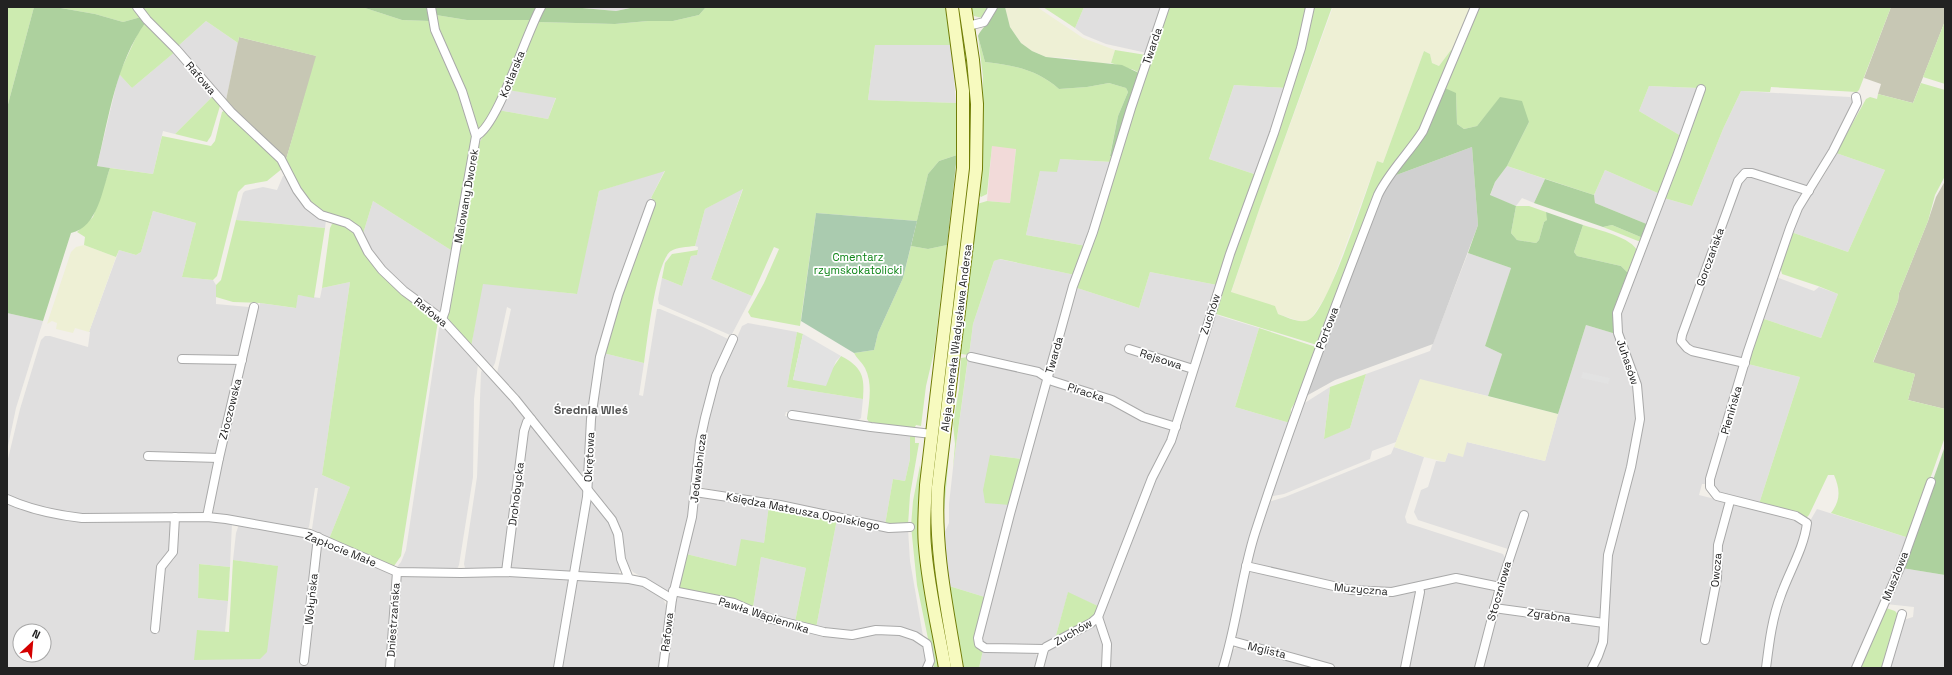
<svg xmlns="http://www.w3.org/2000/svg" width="1952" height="675" font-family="'Space Grotesk',sans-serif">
	<rect width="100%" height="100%" fill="#f2efe9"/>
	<g fill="#e0dfdf" fill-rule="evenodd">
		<polygon points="571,7 635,7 616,11"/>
		<polygon points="1084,7 1163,7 1147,53 1106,44 1084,35 1075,28"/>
		<polygon points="206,21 238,43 226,100 177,47"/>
		<polygon points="875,45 951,45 956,103 868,100"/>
		<polygon points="176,51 214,95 175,134 163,131 153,174 97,166 119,74 132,88"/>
		<polygon points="1234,85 1287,88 1257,175 1209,159"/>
		<polygon points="1649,86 1699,88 1681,136 1639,111"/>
		<polygon points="508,90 556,97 548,119 498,110"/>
		<polygon points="1741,91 1850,97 1855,103 1809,187 1744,172 1680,343 1740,365 1707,484 1702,484 1699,495 1723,501 1726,507 1720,549 1731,507 1735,505 1796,519 1802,522 1803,526 1763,668 1595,668 1601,658 1610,556 1642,419 1619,319 1664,198 1692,206 1723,129"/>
		<polygon points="1836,153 1885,170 1848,252 1791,232 1798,215 1825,174"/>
		<polygon points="1060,159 1113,162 1086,246 1026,235 1040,171"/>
		<polygon points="1507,166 1545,179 1534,203 1522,198 1516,206 1490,196 1495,182"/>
		<polygon points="665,170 651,198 605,331 586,473 583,474 580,473 497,373 511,309 507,307 495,363 493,367 491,367 471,347 482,283 576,294 599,191"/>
		<polygon points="1605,170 1660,194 1649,225 1595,203 1594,195"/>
		<polygon points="1748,175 1802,193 1802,195 1744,359 1694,349 1686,345 1683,336 1739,182"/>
		<polygon points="283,176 286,176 326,220 325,228 236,220 243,193 245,191 263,187 277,190"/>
		<polygon points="743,188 711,279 752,296 732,334 730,335 659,304 658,299 662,278 682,286 691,256 697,255 698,247 695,246 705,209"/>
		<polygon points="373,201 454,252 441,314 405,289 383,268 362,237"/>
		<polygon points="153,211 196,223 182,277 213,280 216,285 216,304 249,307 252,309 242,349 238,355 232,357 238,367 218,453 210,459 216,462 205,513 81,514 47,510 15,499 7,495 7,463 20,409 41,340 45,336 50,336 88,347 90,332 89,332 119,250 136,255 141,252"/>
		<polygon points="1468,253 1511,268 1485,346 1502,354 1488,396 1420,380 1396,442 1372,451 1370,459 1284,494 1273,496 1272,494 1303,404 1330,387 1324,438 1350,428 1366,374 1430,351"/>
		<polygon points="999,259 1075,275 1047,370 1045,372 969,355 973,324 994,261"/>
		<polygon points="1150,272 1217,285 1173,421 1171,423 1051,378 1074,287 1139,308"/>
		<polygon points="1776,277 1814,291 1819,287 1838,294 1821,338 1761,318"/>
		<polygon points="350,282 322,475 350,487 329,539 317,534 312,529 318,488 315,488 309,527 306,530 214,514 212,511 220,465 260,303 295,308 298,295 320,298 322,288"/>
		<polygon points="657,309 660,309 703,327 728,339 728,341 714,375 689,516 670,590 667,591 633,572 629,567 613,518 591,486 594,412 603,353 644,363 639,395 643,396"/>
		<polygon points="7,313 43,321 16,408 7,451"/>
		<polygon points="1213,314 1259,328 1235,407 1290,423 1237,595 1225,649 1219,668 1108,668 1101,618"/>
		<polygon points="748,323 797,332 787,387 863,399 861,418 855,423 786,412 785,416 910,434 910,459 905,481 893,479 885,525 699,487 706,430 720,377 742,326"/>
		<polygon points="442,324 478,364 474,399 473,477 459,565 457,569 396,568 401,562 406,550 437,342 439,328"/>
		<polygon points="1586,325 1616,334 1633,379 1636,420 1627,475 1605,555 1602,618 1600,619 1498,606 1527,512 1521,510 1508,549 1418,520 1414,512 1421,490 1428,487 1436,461 1445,462 1448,453 1467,442 1545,461 1558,414"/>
		<polygon points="968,358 1040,375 1044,380 1021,459 991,455 1010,505 988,598 949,586 943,536 949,523 949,504 953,468"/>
		<polygon points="1748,364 1800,377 1759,504 1714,492 1713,478"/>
		<polygon points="483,369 486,370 523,414 525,421 503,568 467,570 465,568 464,564 477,477 481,372"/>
		<polygon points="1049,384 1112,403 1170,429 1171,432 1100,607 1068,593 1055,639 1038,646 986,645 982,642 982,636"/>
		<polygon points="530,426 533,426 586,490 573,574 510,568 527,428"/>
		<polygon points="1394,447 1424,457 1405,517 1407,523 1503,554 1505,558 1497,581 1495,583 1461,577 1392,591 1351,589 1250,563 1268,502 1285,497 1391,454"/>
		<polygon points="699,495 769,505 764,543 736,566 686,554 697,498"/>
		<polygon points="590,497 613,528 620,570 618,575 577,573"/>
		<path d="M7,502l31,12 135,6 -1,27 -9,21 11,-9 2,-6 3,-33h28l25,3 -2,44 -31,-3 -1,34 30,3 -3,31 -28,-2 63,29 17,-93 -44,-6 3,-27 3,-9 68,13 85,36 1,2 -5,93h-381zM20,631h24v24h-24z"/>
		<polygon points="1817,509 1909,538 1855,668 1769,668 1777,620 1783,600 1810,521"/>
		<polygon points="837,519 908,529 910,561 923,636 922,638 916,634 853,632 816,628"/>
		<polygon points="761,557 806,568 795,622 769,615 753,607"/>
		<polygon points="1902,568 1945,575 1945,668 1888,668 1903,620 1913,617 1914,607 1886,604"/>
		<polygon points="1249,570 1337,590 1416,591 1417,593 1403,668 1334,668 1241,642 1236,635"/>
		<polygon points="400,575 430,577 506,575 568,579 570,581 556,668 392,668"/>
		<polygon points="577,580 629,582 644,586 663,599 668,609 659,668 561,668"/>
		<polygon points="1452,581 1492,589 1493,592 1475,668 1408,668 1423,588"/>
		<polygon points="676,596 733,605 767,620 825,636 848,638 876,632 901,633 921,641 928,654 924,668 667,668"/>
		<polygon points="1496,612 1601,625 1600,643 1589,668 1481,668"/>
		<polygon points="1096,622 1104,638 1104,668 1044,668 1048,649"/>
		<polygon points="1240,646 1322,668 1226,668 1232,650"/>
		<polygon points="983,650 1035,652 1038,658 1036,668 979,668"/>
	</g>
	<polygon fill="#f2dad9" points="992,145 1016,148 1010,203 987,201"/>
	<polygon fill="#d0d0d0" points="1472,147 1478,225 1433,344 1335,380 1308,395 1306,394 1380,196 1391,177"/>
	<g fill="#c7c7b4">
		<polygon points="1891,7 1945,7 1945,21 1913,103 1878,94 1881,84 1864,78"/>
		<polygon points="239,37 317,56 285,163 226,100"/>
		<polygon points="1945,181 1945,409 1908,400 1915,374 1873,363 1898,301 1899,293 1928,221 1936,197"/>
	</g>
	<g fill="#eef0d5">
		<polygon points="1005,7 1037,7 1083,38 1115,50 1111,63 1095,63 1069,58 1046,57 1032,51 1021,43 1010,27"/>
		<polygon points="1333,7 1472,7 1455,50 1451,50 1439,66 1432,63 1430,54 1424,51 1383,163 1377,161 1328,293 1311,319 1302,322 1278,314 1231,293 1260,207"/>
		<polygon points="84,245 116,257 89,332 75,328 73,333 56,329 57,323 52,321 47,324 71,252 76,247"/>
		<polygon points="1420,379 1558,414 1545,461 1467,442 1463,457 1448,453 1445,462 1424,457 1394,447"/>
	</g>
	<g fill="#cdebb0" fill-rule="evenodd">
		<polygon points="7,7 34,7 7,108"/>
		<polygon points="55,7 134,7 141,17 123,22 95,14"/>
		<path d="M140,7h222l40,13 28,1c16,39 37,79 43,121l-19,110 -81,-51 -11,36 -52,-33 -25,-41 31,-107 -77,-19 -1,6 -32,-22 -29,26z"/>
		<path d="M706,7h239l6,38h-76l-7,55 88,3 1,52 -18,6 -11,13 -11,47 -101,-8 -16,113 -49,-9 -3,-5 16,-29 15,-34 -5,-2 -22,49 -41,-17 32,-90 -38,20 -10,37c-8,1 -18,1 -24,5 -15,9 -24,92 -27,112l-41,-10 19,-64 33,-88 -4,-3 14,-27 -66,20 -22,103 -94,-10 -12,63 -22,-25 -2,-8 31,-169 20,-35 50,9 8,-21 -48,-8 29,-68 78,2 33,-3h25l26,-6z"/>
		<polygon points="969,7 991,7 982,18 974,16"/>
		<polygon points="1043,7 1084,7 1075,28"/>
		<polygon points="1167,7 1308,7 1287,88 1234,85 1209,159 1257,175 1217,285 1150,272 1139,308 1074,287"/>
		<path d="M1312,7h20l-72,200 -29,85 44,14 3,8c9,3 23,11 32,5 19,-12 57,-130 67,-158l6,2 41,-112 6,3 2,9 7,3 12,-16h4l-34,80 -33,42 -71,173 -104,-32z"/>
		<polygon points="1477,7 1891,7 1859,90 1857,92 1771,87 1770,92 1741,91 1723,129 1692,206 1664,198 1699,88 1649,86 1639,111 1681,136 1660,194 1605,170 1594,195 1507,166 1529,122 1500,98 1477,126 1464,129 1457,124 1456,94 1445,88 1461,48 1464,46"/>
		<polygon points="436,15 467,20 533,20 498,102 479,130 476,129 438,30"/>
		<polygon points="960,21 962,22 972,100 970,160 968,159 968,100"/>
		<polygon points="1945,21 1945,84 1923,77"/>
		<polygon points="146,22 176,51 132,88 119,74 138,33"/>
		<path d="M978,36l7,26c28,3 53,8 74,27l28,-2 22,-4 17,5 2,4 -10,24 -8,39 6,1 -3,6 -53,-3 -3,13 -17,-1 -14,64 60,11 -11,29 -75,-16 -6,2 -21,63 -4,31 -8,-1 -1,-2 17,-148 10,-3 23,2 6,-54 -24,-3 -5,48 -6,3 -2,-2 4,-118z"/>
		<polygon points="1115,50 1146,55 1141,74 1134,70 1111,63"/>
		<path d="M1921,83l24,7v86l-10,19 -7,26 -29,72 -1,8 -25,61 42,12 -7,26 37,9v28l-36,101 -78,-25c10,-13 9,-24 3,-38h-6l-19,40 -3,3 -47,-14 41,-127 -52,-13 13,-46 60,20 17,-44 -20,-8 -36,-12 -2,-8 11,-34 57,20 37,-82 -49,-17 30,-54 4,-2 7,2 1,-5 35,9z"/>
		<polygon points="214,95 220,102 220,106 211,136 207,142 175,134"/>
		<polygon points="225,110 271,152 283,168 267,181 245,185 238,192 217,276 213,280 182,277 196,223 153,211 141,252 136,255 119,250 116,257 84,245 85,237 77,232 93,217 110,168 153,174 162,136 211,146 215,141 222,112"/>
		<polygon points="967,181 969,181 949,351 947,350"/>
		<polygon points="1516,206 1529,206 1546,212 1548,220 1544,222 1539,240 1536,243 1517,240 1511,233"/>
		<polygon points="236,220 325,228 314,298 298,295 296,308 260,303 233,302 216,297 216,285 221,280"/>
		<polygon points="336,222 351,228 363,249 438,321 402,549 401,556 394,566 329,539 350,487 322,475 350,282 322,288 330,228 332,224"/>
		<path d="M1583,225c15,5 49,12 55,27l-9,22 -8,-8 -44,-10 -3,-4z"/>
		<polygon points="1612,225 1643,238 1641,241 1638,241 1603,227"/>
		<path d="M947,245l-13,107 -8,34 -5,40 -5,-1 -2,4 -45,-7 -2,-3c2,-17 6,-35 -2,-51 -3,-6 -8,-9 -11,-15l20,-3 4,-17 25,-55 8,-32 17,3z"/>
		<polygon points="698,250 697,255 691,256 682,286 662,278 665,263 672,254"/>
		<polygon points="1259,328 1316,347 1299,396 1291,409 1290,423 1235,407"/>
		<path d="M797,332l6,2 -10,46 39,-11 9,-13c21,11 24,20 22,43l-76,-12z"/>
		<polygon points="946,355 950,355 933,499 953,668 949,668 931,561 929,499"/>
		<polygon points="968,357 953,468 955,444 953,424 959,389 961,358"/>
		<polygon points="1366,374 1350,428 1324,439 1330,387"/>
		<polygon points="910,434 915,437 915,443 919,443 910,495 908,525 885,525 893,479 905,481 910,459"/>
		<polygon points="950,442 943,524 941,501"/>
		<polygon points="990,455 1021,459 1010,505 985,503 983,490"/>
		<path d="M920,465l2,14 18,189h-2l-10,-59 10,59h-4l-17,-83 -6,-59 2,-25zM918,493l1,48 6,50 -7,-50z"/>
		<polygon points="769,505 837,519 816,628 795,622 806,568 761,557 753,607 742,602 680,589 678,586 686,554 736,566 741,539 764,543"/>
		<polygon points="233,560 278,566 267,652 260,659 194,660 197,630 229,632"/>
		<polygon points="199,564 230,567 228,601 198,598"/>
		<polygon points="949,586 988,598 976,632 983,650 979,668 964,668"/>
		<path d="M1068,592l32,15c-8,17 -28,23 -45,32z"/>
		<polygon points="1886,608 1895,611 1899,616 1885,668 1859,668"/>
	</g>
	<g fill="#add19e">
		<path d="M34,7h21l40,7 28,8 18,-5 5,5c-30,41 -37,95 -49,144l13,2c-8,22 -12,59 -39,65l-28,88 -36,-8v-205z"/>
		<polygon points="362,7 429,7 430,21 402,20"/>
		<polygon points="434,7 538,7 533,20 467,20 436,15"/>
		<polygon points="544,7 571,7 616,11 635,7 706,7 699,15 673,21 648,21 615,24 537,22"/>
		<path d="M995,7h10l5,20 11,16 11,8 14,6 76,8 19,9 -25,82h-6l8,-40 10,-24 -2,-4 -17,-5 -22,4 -28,2c-21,-19 -46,-24 -74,-27l-7,-26c5,-11 18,-17 17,-29z"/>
		<polygon points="1445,88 1456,93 1457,124 1464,129 1477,126 1500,97 1522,101 1529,122 1507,166 1495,182 1490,195 1516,206 1511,233 1517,240 1536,243 1539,240 1544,222 1547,220 1546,212 1583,225 1574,252 1577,256 1621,266 1629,274 1616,334 1586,325 1558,414 1488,396 1502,354 1485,346 1511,268 1468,253 1478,225 1472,147 1391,177 1425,133"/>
		<polygon points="957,155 947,245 928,249 911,246 928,174 939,161"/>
		<polygon points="1545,179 1594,195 1595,203 1649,225 1643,238 1612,225 1603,227 1534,203"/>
		<polygon points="1945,446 1945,575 1902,568"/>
	</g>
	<polygon fill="#aacbaf" points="816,213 917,221 903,278 878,333 874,350 854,353 801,321"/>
	<g fill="#e2e2e2">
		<polygon points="803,334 841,356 836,361 826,386 793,380"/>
		<polygon points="1583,372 1610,378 1608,384 1581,378"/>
	</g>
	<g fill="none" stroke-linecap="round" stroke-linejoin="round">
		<defs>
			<g id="street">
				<polyline points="137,7 147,20 176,49 231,112 281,159 297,190 308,205 321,215 347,223 357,230 368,252 382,270 404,291 442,319 515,399 612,520 618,534 621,559 629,579 644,582 672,599"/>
				<polyline points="431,7 435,30 462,91 476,136 445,311 442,319"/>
				<polyline points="968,26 984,22 993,7"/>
				<path d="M476,136c22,-10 50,-103 65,-129"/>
				<polyline points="1129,349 1193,369"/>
				<polyline points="971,357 1038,372 1052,381 1112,400 1143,417 1176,427"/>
				<polyline points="182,359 242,360"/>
				<polyline points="1745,363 1692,351 1687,348 1681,341 1682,335 1738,181 1745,173 1752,173 1809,191"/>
				<polyline points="792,415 871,427 932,434"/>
				<polyline points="148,456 219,458"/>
				<polyline points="695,492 780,505 889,528 910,527"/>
				<path d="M7,499c24,11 49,16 75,19l125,-1 19,2 84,15 87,38 64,1 45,-1 123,7"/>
				<polyline points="207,517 219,458 254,307"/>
				<polyline points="1246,566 1351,590 1392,592 1456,578 1500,587"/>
				<polyline points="506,572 524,431 527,422 531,419"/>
				<polyline points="673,591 734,603 768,618 824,632 852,635 876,630 900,631 915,636 927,644 930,661 927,668"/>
				<polyline points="1494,608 1604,623"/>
				<polyline points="1098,617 1107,644 1106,668"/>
				<polyline points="155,629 161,567 173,552 175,517"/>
				<polyline points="1705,640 1717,578 1718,545 1730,501"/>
				<polyline points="1232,641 1330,668"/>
				<polyline points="1044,649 985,648 979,644 978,638 1010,514 1073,286 1093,232 1131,108 1165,7"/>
				<polyline points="304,661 318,537"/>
				<polyline points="390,668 397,572"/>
				<polyline points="558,668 587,497 591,419 600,357 618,295 651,204"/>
				<polyline points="663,668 672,599 692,517 700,441 705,418 716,376 733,339"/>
				<polyline points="1039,668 1044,649 1046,647 1091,623 1098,617 1152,478 1171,441 1230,254 1274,133 1301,48 1310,7"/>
				<path d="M1223,668c14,-44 18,-91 32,-135 37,-114 80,-226 123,-338 11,-23 31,-42 45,-64l52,-124"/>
				<polyline points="1405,668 1420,592 1419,587"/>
				<polyline points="1479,668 1500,587 1524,515"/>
				<polyline points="1592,668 1598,656 1603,642 1608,555 1631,467 1640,419 1637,385 1618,333 1617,313 1677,156 1701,89"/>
				<path d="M1766,668c3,-24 6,-50 15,-73 8,-23 23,-47 26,-72l-11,-7 -79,-20 -7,-9v-8l38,-128 42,-123 8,-20 35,-57 24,-48 -1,-6"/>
				<polyline points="1856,668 1902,563 1931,482"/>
				<polyline points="1886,668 1902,614"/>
			</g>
			<g id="secondary">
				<path d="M945,668c-7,-40 -17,-81 -20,-122 -2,-20 0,-41 1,-61l37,-317v-77l-11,-84"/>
				<path d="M957,668c-10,-61 -23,-119 -19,-181l38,-318 1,-65 -4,-44 -8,-53"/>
			</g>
		</defs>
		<use href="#street" stroke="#a9a9a9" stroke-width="10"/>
		<use href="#secondary" stroke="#707d05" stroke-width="14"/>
		<use href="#street" stroke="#fff" stroke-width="8"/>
		<use href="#secondary" stroke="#f7fabf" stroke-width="12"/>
	</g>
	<g text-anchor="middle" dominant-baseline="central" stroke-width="3.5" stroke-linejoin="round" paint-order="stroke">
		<g font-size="11" fill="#222" stroke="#fff">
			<text transform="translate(1152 46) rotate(-71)">Twarda</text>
			<text transform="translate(512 74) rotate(-68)">Kotlarska</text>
			<text transform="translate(201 78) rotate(49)">Rafowa</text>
			<text transform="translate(466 196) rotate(-80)">Malowany Dworek</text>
			<text transform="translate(1710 257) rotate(-70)">Gorczańska</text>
			<text transform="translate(431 312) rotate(39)">Rafowa</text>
			<text transform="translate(1210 314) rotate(-72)">Zuchów</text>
			<text transform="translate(1327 328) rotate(-69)">Portowa</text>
			<text transform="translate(956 338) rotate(-83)">Aleja generała Władysława Andersa</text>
			<text transform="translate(1054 355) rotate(-74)">Twarda</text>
			<text transform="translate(1161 359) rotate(18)">Rejsowa</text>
			<text transform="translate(1628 362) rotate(71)">Juhasów</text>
			<text transform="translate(1086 392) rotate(18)">Piracka</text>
			<text transform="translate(230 409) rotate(-76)">Złoczowska</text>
			<text transform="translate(1731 410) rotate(-74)">Pienińska</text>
			<text transform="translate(589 457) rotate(-87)">Okrętowa</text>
			<text transform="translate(698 468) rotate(-83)">Jedwabnicza</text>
			<text transform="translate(516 494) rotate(-83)">Drohobycka</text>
			<text transform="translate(803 511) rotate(11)">Księdza Mateusza Opolskiego</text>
			<text transform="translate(341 549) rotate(22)">Zapłocie Małe</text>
			<text transform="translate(1716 570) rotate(-85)">Owcza</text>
			<text transform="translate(1895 576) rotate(-68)">Muszlowa</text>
			<text transform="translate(1361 589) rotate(5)">Muzyczna</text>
			<text transform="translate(1499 591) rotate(-74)">Stoczniowa</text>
			<text transform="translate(311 599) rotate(-84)">Wołyńska</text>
			<text transform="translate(764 615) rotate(18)">Pawła Wapiennika</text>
			<text transform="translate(1549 615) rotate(8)">Zgrabna</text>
			<text transform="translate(393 620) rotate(-86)">Dniestrzańska</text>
			<text transform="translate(667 632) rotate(-83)">Rafowa</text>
			<text transform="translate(1073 632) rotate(-30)">Zuchów</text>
			<text transform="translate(1267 650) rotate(14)">Mglista</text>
		</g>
		<g font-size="11" fill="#0c8416" stroke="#fff">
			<text x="858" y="257">Cmentarz<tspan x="858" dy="13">rzymskokatolicki</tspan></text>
		</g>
		<g font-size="12" font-weight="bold" fill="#555" stroke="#fff">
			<text x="591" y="410">Średnia Wieś</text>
		</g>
	</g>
	<rect width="1952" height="675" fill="none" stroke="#222222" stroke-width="16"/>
	<g transform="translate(32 643) rotate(26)"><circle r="19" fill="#ffffff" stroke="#a7a7a7"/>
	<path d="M0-3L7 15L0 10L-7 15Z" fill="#d40000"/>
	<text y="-6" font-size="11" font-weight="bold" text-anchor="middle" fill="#222222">N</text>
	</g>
</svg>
